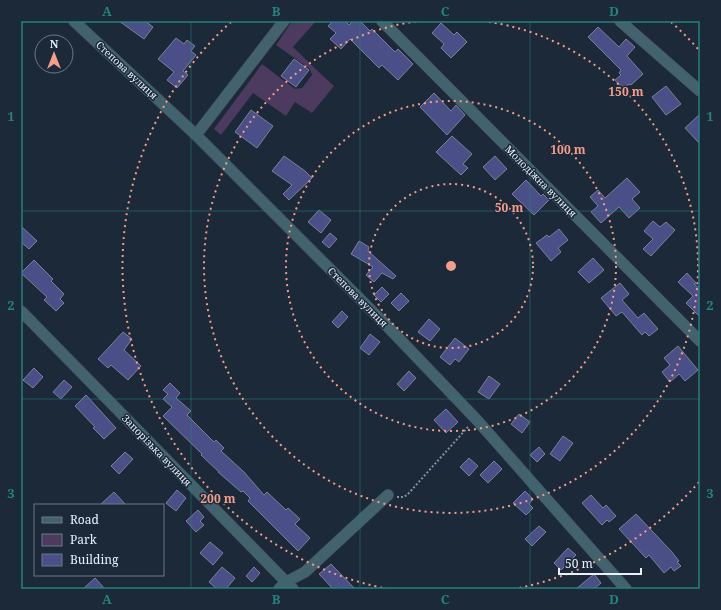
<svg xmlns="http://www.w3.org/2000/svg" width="721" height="610" font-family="'Noto Serif',serif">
	<rect width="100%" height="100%" fill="#1b2939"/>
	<polygon fill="#4d3a5f" points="292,21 316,21 293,47 324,77 334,86 312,113 295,102 286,116 253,93 221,135 214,129 262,64 295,89 302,88 312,75 310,69 276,45"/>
	<g fill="#4b4f88" stroke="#7c7f96">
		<polygon points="119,21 145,21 153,27 144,39"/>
		<polygon points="333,21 345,21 349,25 353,21 360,21 370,31 372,29 395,52 398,49 413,64 398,80 382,65 379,68 350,39 341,49 330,39 336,33 328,26"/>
		<polygon points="441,23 454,35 457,32 467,42 451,58 441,48 444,44 432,33"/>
		<polygon points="598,27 619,47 626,39 635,47 627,56 643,74 631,85 629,84 623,89 615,80 621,75 619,73 621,70 588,37"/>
		<polygon points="176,38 184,44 187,40 195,46 191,51 196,55 183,71 188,75 177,88 167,80 174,72 158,59"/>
		<polygon points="294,59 309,70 296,87 281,76"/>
		<polygon points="666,86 681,104 666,115 652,97"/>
		<polygon points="434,93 451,111 456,105 465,115 447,135 420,107"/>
		<polygon points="251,110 273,126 257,148 235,132"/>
		<polygon points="700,114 700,144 685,128"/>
		<polygon points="452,136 472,154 463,164 468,168 461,175 436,152"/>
		<polygon points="284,156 305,171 312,178 289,200 283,194 292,185 272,171"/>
		<polygon points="495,156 507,169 495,180 483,167"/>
		<polygon points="627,178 640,192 632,199 640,208 629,218 619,207 601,223 591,212 598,206 590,197 598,190 605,198"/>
		<polygon points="526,180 541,196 543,194 549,200 534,215 512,194"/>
		<polygon points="319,210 331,220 321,233 308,222"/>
		<polygon points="653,221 660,227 666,222 675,230 651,256 643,249 653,239 644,231"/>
		<polygon points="21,226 37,241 29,249 21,242"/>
		<polygon points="559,229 568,240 558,248 561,252 551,261 536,243 547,235 549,237"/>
		<polygon points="330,233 337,239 329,248 322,242"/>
		<polygon points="359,241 369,247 368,251 396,276 393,279 382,273 374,282 366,275 373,267 351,254"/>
		<polygon points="593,258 604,270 589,283 578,272"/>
		<polygon points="34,260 53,279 51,281 64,294 60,299 64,303 56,311 44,300 47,297 21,273"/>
		<polygon points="687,273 696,283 694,284 700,289 700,317 686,303 693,296 678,282"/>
		<polygon points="620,283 629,294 622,300 638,318 644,313 658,329 649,336 645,332 642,335 622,312 616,316 601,298"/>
		<polygon points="382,287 389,294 381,302 374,295"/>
		<polygon points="401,293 409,301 399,311 391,303"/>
		<polygon points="342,311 348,317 338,328 332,322"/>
		<polygon points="429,319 440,329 430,341 418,332"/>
		<polygon points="123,332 132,339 124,350 141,366 128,380 111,365 108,368 98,359"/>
		<polygon points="370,334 380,342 369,355 360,348"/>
		<polygon points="455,338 469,349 459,362 455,359 450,365 440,357"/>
		<polygon points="678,346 698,370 685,381 679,374 670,382 662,372 670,365 664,358"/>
		<polygon points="34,368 43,377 33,388 23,380"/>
		<polygon points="409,371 416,378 404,391 397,384"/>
		<polygon points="489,376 500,384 489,399 478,392"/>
		<polygon points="64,380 72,387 61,399 53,392"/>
		<polygon points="170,383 180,393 176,398 191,411 187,415 214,442 216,440 224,448 221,451 244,472 264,495 267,492 286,510 288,508 300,519 295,524 310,538 298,551 248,501 250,498 243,491 241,492 218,472 219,472 201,455 202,454 163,416 172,407 163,399 168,394 163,390"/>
		<polygon points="86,395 116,428 104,439 93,428 95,427 75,406"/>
		<polygon points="446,409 458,422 446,433 434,420"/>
		<polygon points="519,414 530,422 522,433 511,424"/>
		<polygon points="563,436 573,443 560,461 550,454"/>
		<polygon points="539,447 545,454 537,462 530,455"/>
		<polygon points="125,452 133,459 119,474 111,466"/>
		<polygon points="469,458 478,466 469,476 460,467"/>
		<polygon points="494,461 502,469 488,483 480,475"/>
		<polygon points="177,490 186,498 176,511 166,503"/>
		<polygon points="525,491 533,499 529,504 533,508 526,515 513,503"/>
		<polygon points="114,492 126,505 100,505"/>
		<polygon points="591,495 603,508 606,505 616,516 609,522 607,520 602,525 582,503"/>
		<polygon points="198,510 204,517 200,521 204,525 196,532 186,521"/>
		<polygon points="636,514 671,551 679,561 677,562 681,566 674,571 671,567 664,573 649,555 646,558 619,529"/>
		<polygon points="539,526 546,532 532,546 525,539"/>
		<polygon points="210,542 223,553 213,565 200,553"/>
		<polygon points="568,548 576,555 561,570 554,563"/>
		<polygon points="331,564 355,589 333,589 319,574"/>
		<polygon points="222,567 235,578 226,589 217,589 209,582"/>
		<polygon points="254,567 260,573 252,582 246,576"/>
		<polygon points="594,574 601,583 594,589 576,589"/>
		<polygon points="95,578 105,589 83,589"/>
	</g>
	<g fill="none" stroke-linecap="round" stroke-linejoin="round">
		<defs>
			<g id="minor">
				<polyline points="74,21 196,135 387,326 476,419 626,589"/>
				<polyline points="382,21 700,341"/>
				<polyline points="620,21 700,91"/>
				<polyline points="196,135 284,21"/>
				<polyline points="21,311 293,589"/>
				<polyline points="279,589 286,582 305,572 388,495"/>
			</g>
		</defs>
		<use href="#minor" stroke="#384554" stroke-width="12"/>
		<polyline stroke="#85909e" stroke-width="2" stroke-dasharray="2 2" stroke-linecap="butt" points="397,497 404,497 408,494 468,427"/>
		<use href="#minor" stroke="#42626e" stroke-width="11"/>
	</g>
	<path fill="none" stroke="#25827c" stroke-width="1" stroke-opacity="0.55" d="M191,21v568M360,21v568M530,21v568M21,211h679M21,399h679"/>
	<g fill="none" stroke="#f49d8b" stroke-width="2" stroke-dasharray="2 4">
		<circle cx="451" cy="266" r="82"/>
		<circle cx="451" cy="266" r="165"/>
		<path d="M483 21A247 247 0 1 1 419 21"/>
		<path d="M699 482A329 329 0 0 1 514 589M388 589A329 329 0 0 1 231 22M671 22A329 329 0 0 1 699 50"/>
	</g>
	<g text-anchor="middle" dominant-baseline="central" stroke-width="3" stroke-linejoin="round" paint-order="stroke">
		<g font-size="10" fill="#e8f1fc" stroke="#1b2939">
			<text transform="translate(127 70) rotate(43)">Степова вулиця</text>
			<text transform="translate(541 181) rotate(45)">Молодіжна вулиця</text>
			<text transform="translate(358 297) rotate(45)">Степова вулиця</text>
			<text transform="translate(157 450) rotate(46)">Запорізька вулиця</text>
		</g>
	</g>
	<circle cx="451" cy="266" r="6" fill="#f49d8b" stroke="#1b2939" stroke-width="2"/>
	<g font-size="12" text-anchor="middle" font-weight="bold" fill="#f49d8b" stroke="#1b2939" stroke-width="3" stroke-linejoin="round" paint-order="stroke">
		<text x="626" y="96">150 m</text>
		<text x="568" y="154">100 m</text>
		<text x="509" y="212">50 m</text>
		<text x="218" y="503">200 m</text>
	</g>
	<rect width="721" height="610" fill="none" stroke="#1b2939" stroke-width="44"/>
	<rect x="34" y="504" width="130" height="72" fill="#1b2939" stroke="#6d7987"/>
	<rect x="42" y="517" width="20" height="6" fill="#42626e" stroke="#6d7987"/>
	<text x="70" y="524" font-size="12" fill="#e8f1fc">Road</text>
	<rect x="42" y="534" width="20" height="12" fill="#4d3a5f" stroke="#6d7987"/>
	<text x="70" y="544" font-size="12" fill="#e8f1fc">Park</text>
	<rect x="42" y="554" width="20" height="12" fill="#4b4f88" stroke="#6d7987"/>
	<text x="70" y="564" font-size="12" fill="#e8f1fc">Building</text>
	<g transform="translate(54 54)"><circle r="19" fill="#1b2939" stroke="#6d7987"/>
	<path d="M0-3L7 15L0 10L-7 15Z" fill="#f49d8b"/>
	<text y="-6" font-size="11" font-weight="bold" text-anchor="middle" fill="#e8f1fc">N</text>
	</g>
	<path d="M559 568v6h82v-6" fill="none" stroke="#e8f1fc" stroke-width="2"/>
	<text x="565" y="568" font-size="12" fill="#e8f1fc" stroke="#1b2939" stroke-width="3" paint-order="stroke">50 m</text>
	<rect x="22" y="22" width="677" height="566" fill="none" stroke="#25827c" stroke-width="1.5"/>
	<g font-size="13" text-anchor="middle" font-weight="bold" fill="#25827c">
		<text x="107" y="16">A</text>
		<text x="276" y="16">B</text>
		<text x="445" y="16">C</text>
		<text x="614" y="16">D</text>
		<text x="11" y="121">1</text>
		<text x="710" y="121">1</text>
		<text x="11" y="310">2</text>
		<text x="710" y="310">2</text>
		<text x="11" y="498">3</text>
		<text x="710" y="498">3</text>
		<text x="107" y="604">A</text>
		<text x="276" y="604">B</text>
		<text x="445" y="604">C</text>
		<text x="614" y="604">D</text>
	</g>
</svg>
